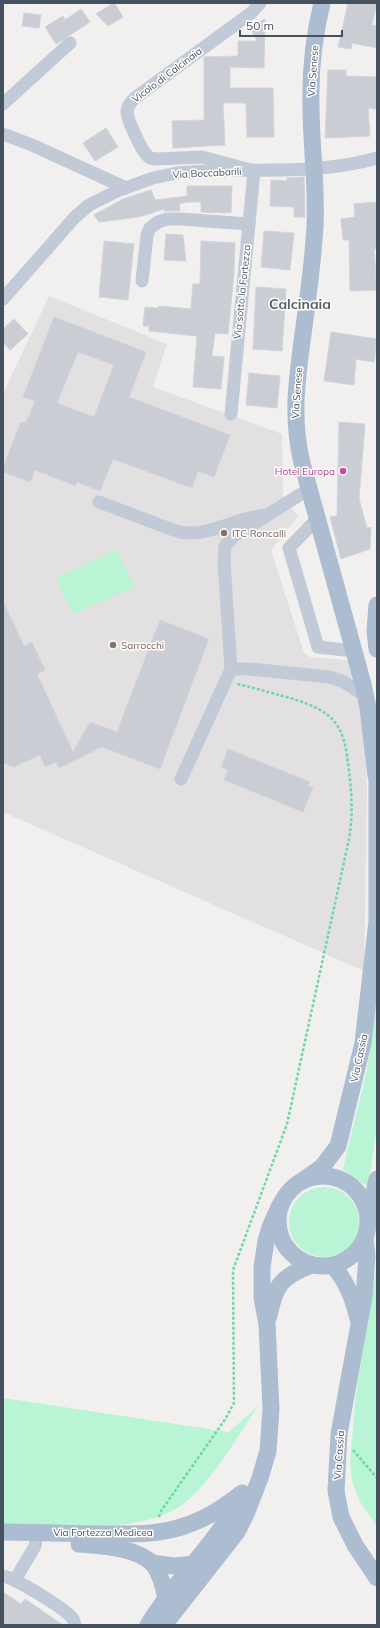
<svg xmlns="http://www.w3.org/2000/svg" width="380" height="1628" font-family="Mulish,sans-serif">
	<rect width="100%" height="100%" fill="#f2efef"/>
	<polygon fill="#e3e0e1" points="49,296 167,344 153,387 282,434 283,495 298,516 271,550 304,653 310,657 345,660 353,663 363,710 367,787 364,971 3,812 3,394"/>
	<g fill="#b9f4d5">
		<polygon points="116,550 135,587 73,614 56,578"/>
		<path d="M377,1002v125l-9,59c-6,-1 -18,-13 -25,-17l24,-99z"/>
		<circle cx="324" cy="1222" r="35"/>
		<polygon points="377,1263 377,1526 359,1500 352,1481 350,1462 356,1394"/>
		<path d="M3,1398l226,34 28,-25c-20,31 -46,76 -75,98 -41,30 -129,21 -179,21z"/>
	</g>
	<g fill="#cbcdd5" stroke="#d2d4dc" fill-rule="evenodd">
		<polygon points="114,3 123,17 108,26 96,14"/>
		<polygon points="348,3 377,3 372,25 377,26 377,48 352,43 351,49 338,47"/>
		<polygon points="81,9 90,22 56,44 45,27 63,16 65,20"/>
		<polygon points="24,13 41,15 39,28 22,26"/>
		<polygon points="265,19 264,68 230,67 230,88 273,88 274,137 247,137 246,103 223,103 225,145 173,148 172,121 204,120 204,57 238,56 238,41 257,41 250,27"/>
		<polygon points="328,70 346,70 346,76 377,77 377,109 368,108 370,136 325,138"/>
		<polygon points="106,128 118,147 95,161 83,143"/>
		<polygon points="304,177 305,217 294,217 294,207 270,206 271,180 287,181 287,178"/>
		<polygon points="187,186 232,186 231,213 201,212 201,202 187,202 179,204 180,211 164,211 164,209 139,217 99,222 94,215 123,199 151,190 155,200 187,196"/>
		<polygon points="377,202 377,249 374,249 377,290 350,291 349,240 343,240 341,219 355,217 354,204"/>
		<polygon points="264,231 294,233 290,270 261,267"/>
		<polygon points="166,234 183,235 186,261 164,260"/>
		<polygon points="104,241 134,244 128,300 99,297"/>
		<polygon points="201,241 235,243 234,273 228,334 215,333 212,356 224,357 221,389 193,387 197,336 149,331 149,326 143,326 145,307 158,308 159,306 191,309 193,284 200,284"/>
		<polygon points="256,287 286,289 282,351 253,349"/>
		<path d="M54,317l92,35 -17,45 101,38 -16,42 -16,-6 -6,17 -79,-29 -13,32 -23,-9 -1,4 -41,-16 -5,12 -27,-10v-5l18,-45 5,1 9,-22 -12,-4zM78,352l36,13 -20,52 -37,-14z"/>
		<polygon points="14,319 28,334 10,350 3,342 3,329"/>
		<polygon points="331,332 377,339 374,362 356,359 354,385 324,381"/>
		<polygon points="249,373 280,376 277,408 246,405"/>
		<polygon points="339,422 365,424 359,499 367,528 371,527 370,549 341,559 330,517 337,516"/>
		<polygon points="3,601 24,646 32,642 45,670 37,674 73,752 90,722 117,732 160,620 209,639 160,769 102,747 59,768 56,762 45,767 40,755 14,767 3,763"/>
		<polygon points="228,749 310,782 308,786 313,787 303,812 224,780 228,770 221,767"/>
		<polygon points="3,1592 21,1604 25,1599 63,1625 3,1625"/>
	</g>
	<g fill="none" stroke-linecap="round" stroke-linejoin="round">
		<g stroke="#6dd6ab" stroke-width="2.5" stroke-dasharray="3 2" stroke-linecap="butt">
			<polyline points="353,1450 377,1478"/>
			<path d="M159,1517l2,-6 65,-93 8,-15 -1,-133 54,-146 62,-285c4,-23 3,-45 0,-68 -5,-47 -13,-59 -59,-73 -18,-5 -35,-10 -53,-14"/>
		</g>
		<g stroke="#c1cad6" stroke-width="13">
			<polyline points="3,104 70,43"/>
			<polyline points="3,134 32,145 126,188"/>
			<polyline points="142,281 147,235 150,228 158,222 167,219 180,219 249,224"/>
			<path d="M3,299l72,-82 14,-12 28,-14 36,-13 24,-5c66,-7 135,4 200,-15"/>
			<path d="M231,414l23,-243 -52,-14 -45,2 -7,-1c-8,-5 -22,-37 -23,-46 0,-6 4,-10 8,-14l116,-85 9,-10"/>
			<polyline points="309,489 234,536 225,546 224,562 231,669 250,669 329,677 342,681 366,696"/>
			<path d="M99,502l77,29c31,9 60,-15 91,-16"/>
			<polyline points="317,519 289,548 318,647 354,651"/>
			<polyline points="181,779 231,669"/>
			<path d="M3,1576c12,2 63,33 70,43 1,2 1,4 2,6"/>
			<polyline points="15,1580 35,1546 37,1532"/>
		</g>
		<g stroke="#acbcd1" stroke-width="17">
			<path d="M322,3c-8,33 -12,67 -11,102 0,40 6,80 4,121 -2,36 -7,72 -12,108 -6,45 -12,83 -1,129l61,221 5,24 8,68"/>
			<polyline points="377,605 375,631 377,649"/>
			<circle cx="323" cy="1221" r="45"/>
			<polyline points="305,1179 322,1167 338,1146 363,1043 377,921 377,765"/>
			<polyline points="369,1217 377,1179"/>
			<polyline points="365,1239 367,1256 364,1297 339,1434 336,1491 341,1517 355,1545 377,1578"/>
			<path d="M333,1266c14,16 20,32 25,53"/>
			<path d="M269,1316c6,-31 12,-39 42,-51"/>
			<path d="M3,1532c34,0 69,2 103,2 27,0 55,1 81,-9 21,-7 38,-19 55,-32"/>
			<path d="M79,1544c23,2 57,3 74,20 7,9 11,24 13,35"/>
			<polyline points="152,1563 173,1566 199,1564"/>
			<path d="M148,1625c27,-45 67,-80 92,-127"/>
			<polyline points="164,1625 237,1532 246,1514 260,1478 268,1451 271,1409 267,1324 262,1298 262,1267 266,1241 270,1227 280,1205"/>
		</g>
	</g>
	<circle fill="#d1479c" stroke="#fff" stroke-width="1.5" cx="343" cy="471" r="4"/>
	<g fill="#8d6e63" stroke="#fff" stroke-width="1.5">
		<circle cx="224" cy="533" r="4"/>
		<circle cx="113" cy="645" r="4"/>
	</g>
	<g text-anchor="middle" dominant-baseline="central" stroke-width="3" stroke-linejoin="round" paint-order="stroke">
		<g font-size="10" fill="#45515f" stroke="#fff">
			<text transform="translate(313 71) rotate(-86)">Via Senese</text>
			<text transform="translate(167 75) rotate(-37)">Vicolo di Calcinaia</text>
			<text transform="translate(207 173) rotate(-3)">Via Boccabarili</text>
			<text transform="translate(242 292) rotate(-84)">Via sotto la Fortezza</text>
			<text transform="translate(297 393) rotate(-86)">Via Senese</text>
			<text transform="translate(359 1058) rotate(-78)">Via Cassia</text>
			<text transform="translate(339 1455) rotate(-86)">Via Cassia</text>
			<text x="103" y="1532">Via Fortezza Medicea</text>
		</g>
		<g font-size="10" fill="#b23c85" stroke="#fff" text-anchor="end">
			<text x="335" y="471">Hotel Europa</text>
		</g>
		<g font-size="10" fill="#785e54" stroke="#fff" text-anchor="start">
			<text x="232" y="533">ITC Roncalli</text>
			<text x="121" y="645">Sarrocchi</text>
		</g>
		<g font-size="14" font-weight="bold" fill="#5b5f65" stroke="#fff">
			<text x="300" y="304">Calcinaia</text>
		</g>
	</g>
	<rect width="380" height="1628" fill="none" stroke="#45515f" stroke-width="8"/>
	<path d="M240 30v6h102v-6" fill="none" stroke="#45515f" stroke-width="2"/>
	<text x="246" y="30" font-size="12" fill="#45515f" stroke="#ffffff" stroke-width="3" paint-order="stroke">50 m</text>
</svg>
